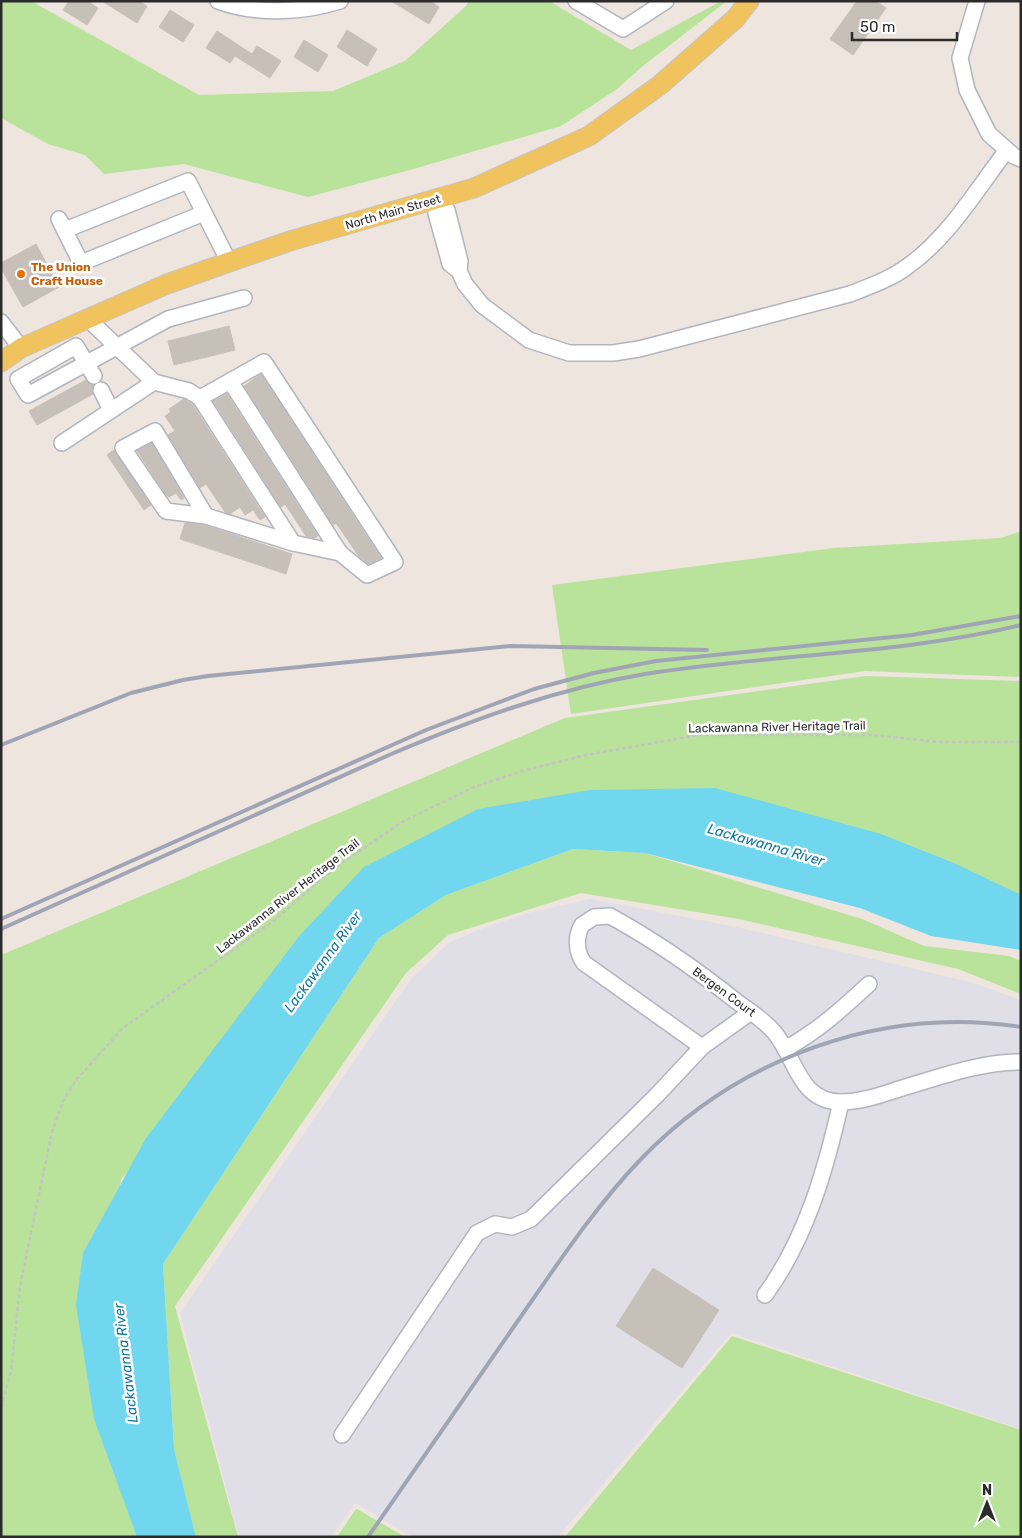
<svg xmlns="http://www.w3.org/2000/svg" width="1022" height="1538" font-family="Rubik,sans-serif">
	<rect width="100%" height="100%" fill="#ede5de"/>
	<polygon fill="#e0dee6" points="591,899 736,927 970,982 1021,1000 1021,1429 731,1333 558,1537 413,1537 355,1503 331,1537 239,1537 180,1313 411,979 450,942 486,927 535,911"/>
	<g fill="#b9e39a">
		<polygon points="1,1 31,1 199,95 333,91 405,61 466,6 469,1 549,1 631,50 721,1 727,1 644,65 617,89 561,126 410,170 308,197 184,164 104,174 85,155 48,144 1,118"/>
		<polygon points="1021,531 1021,677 865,671 571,714 552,585 834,548 1001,538"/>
		<polygon points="866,676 1021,681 1021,907 777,813 462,859 237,1054 121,1179 104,1319 149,1537 1,1537 1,955 565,718"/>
		<polygon points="573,849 645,853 862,919 924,946 1009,956 1021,961 1021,994 958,969 739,919 581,893 448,935 406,973 175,1306 238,1537 196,1537 174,1449 163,1264 379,938 446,895"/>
		<polygon points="732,1336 1021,1430 1021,1537 565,1537"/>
		<polygon points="356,1509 357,1509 405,1537 337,1537"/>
	</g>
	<polygon fill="#71d7ef" points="715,788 881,834 954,863 1021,895 1021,950 931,936 860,908 645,853 573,849 446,895 379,938 163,1264 174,1449 196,1537 137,1537 94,1419 76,1305 83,1253 146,1138 300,935 364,867 478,809 590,790"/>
	<g fill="#c6c0b9" stroke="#c9c1b7">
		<polygon points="69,1 87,1 98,8 87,25 63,10"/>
		<polygon points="102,1 139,1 147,6 137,23"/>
		<polygon points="391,1 430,1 439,7 429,24"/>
		<polygon points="857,1 876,1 886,8 853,55 830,39"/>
		<polygon points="170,10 194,25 183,42 159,27"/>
		<polygon points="347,30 377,49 367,66 337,47"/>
		<polygon points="217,31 252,54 257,46 281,61 270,78 235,56 230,63 206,48"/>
		<polygon points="304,40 328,55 318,72 294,57"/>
		<polygon points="36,244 59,287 23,307 1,268 1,263"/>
		<polygon points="229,326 235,350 174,365 168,341"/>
		<polygon points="261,374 381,558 368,564 358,555 336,523 333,525 244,386"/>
		<polygon points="86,380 93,385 93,394 37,425 29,411"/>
		<polygon points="227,394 318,536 314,538 306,536 285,504 281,507 213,401"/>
		<polygon points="184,399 193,405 265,517 260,520 253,510 245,515 240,507 230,514 225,512 206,484 200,488 168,435 175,431 165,416 171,412 169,409"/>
		<polygon points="152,443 184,498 181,500 176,493 169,497 166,495 137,451"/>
		<polygon points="114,450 151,505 144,510 107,455"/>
		<polygon points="185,523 204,525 292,554 286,574 180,539"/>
		<polygon points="653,1268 719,1310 682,1368 616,1326"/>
	</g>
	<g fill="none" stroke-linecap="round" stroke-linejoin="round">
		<defs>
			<g id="minor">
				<path d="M218,1c38,14 83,12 122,0"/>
				<polyline points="576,1 623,29 666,1"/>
				<polyline points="977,1 960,58 967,90 989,134 1014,156 1021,159"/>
				<polyline points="59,219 81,263 204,213"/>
				<polyline points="65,230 188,181 229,262"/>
				<path d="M459,271l1,-10 -13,-51 -7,-4 -4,7 14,51 9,7 6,13 17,21 47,35 40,13h44l26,-4 211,-55c20,-8 41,-15 58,-28 41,-29 69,-77 99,-116"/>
				<polyline points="1,322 21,348"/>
				<polyline points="94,376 76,346 18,379 28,395 168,319 244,298"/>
				<polyline points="154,382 189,391 200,398 293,543"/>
				<polyline points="101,390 111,410"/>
				<polyline points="200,398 264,362 395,562 367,575 340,553"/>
				<polyline points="62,443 154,382 88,319"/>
				<polyline points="206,516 166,511 123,448 155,431 206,516 293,543 340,553 230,381"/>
				<path d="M702,1047l-118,-84c-8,-11 -9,-26 -2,-38l12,-8 16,-1c44,24 87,54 126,85 13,10 27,18 38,31 22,25 24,69 66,70 19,0 38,-6 56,-12 41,-12 82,-28 125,-28"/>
				<path d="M785,1049c33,-18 57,-40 84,-65"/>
				<path d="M765,1295c41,-56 61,-126 76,-193"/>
				<polyline points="342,1435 477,1233 495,1224 512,1227 531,1219 657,1095 702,1047 751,1012"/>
			</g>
			<polyline id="major" points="1,362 21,348 167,284 229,262 293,240 474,188 589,136 660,85 736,18 749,1"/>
		</defs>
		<use href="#minor" stroke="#b1b5bf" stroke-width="18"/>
		<use href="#major" stroke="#c4c4c4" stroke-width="21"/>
		<polyline stroke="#c4c4c4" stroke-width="2.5" stroke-dasharray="4 2.5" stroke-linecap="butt" points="1,1407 11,1372 20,1286 52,1132 63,1101 76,1080 123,1028 275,920 333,869 402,822 474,787 522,771 586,755 698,735 873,735 940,742 1021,742"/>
		<use href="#minor" stroke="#fff" stroke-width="15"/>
		<use href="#major" stroke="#f1c35f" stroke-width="19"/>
		<g stroke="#a0a5b6" stroke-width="4">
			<polyline points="1,745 131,693 183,680 208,676 511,646 707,650"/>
			<polyline points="1,919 426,730 534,689 594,673 656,661 912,635 1021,616"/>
			<path d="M1,929l388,-174c83,-35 166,-66 256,-81 124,-20 253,-19 376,-49"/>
			<path d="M368,1537c49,-71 98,-142 147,-212 40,-57 78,-116 126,-166 98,-101 240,-154 380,-132"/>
		</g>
	</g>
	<circle fill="#e8710a" stroke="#fff" stroke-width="2" cx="21" cy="274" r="5"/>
	<g text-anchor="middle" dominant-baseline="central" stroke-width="5" stroke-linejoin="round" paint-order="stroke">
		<g font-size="12" fill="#2b2b2b" stroke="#fff">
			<text transform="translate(393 212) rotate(-16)">North Main Street</text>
			<text transform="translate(777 727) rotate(-1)">Lackawanna River Heritage Trail</text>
			<text transform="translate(288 896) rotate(-38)">Lackawanna River Heritage Trail</text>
			<text transform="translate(724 992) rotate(36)">Bergen Court</text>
		</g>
		<g font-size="12" font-weight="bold" fill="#c56008" stroke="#fff" text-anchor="start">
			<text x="31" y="267">The Union<tspan x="31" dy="14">Craft House</tspan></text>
		</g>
		<g font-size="14" font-style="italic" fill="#0e779d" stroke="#fff">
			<text transform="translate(766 845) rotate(16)">Lackawanna River</text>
			<text transform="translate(323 962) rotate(-54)">Lackawanna River</text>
			<text transform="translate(126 1363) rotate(-97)">Lackawanna River</text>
		</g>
	</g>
	<rect width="1022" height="1538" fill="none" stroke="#2b2b2b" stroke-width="5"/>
	<g transform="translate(987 1503)" stroke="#ffffff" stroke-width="4" paint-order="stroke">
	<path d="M0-4L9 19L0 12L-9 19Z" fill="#2b2b2b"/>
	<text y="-8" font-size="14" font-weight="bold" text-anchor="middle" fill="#2b2b2b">N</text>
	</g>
	<path d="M852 32v8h105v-8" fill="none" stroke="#2b2b2b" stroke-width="2.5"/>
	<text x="860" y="32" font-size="15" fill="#2b2b2b" stroke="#ffffff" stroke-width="4" paint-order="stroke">50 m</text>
</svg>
